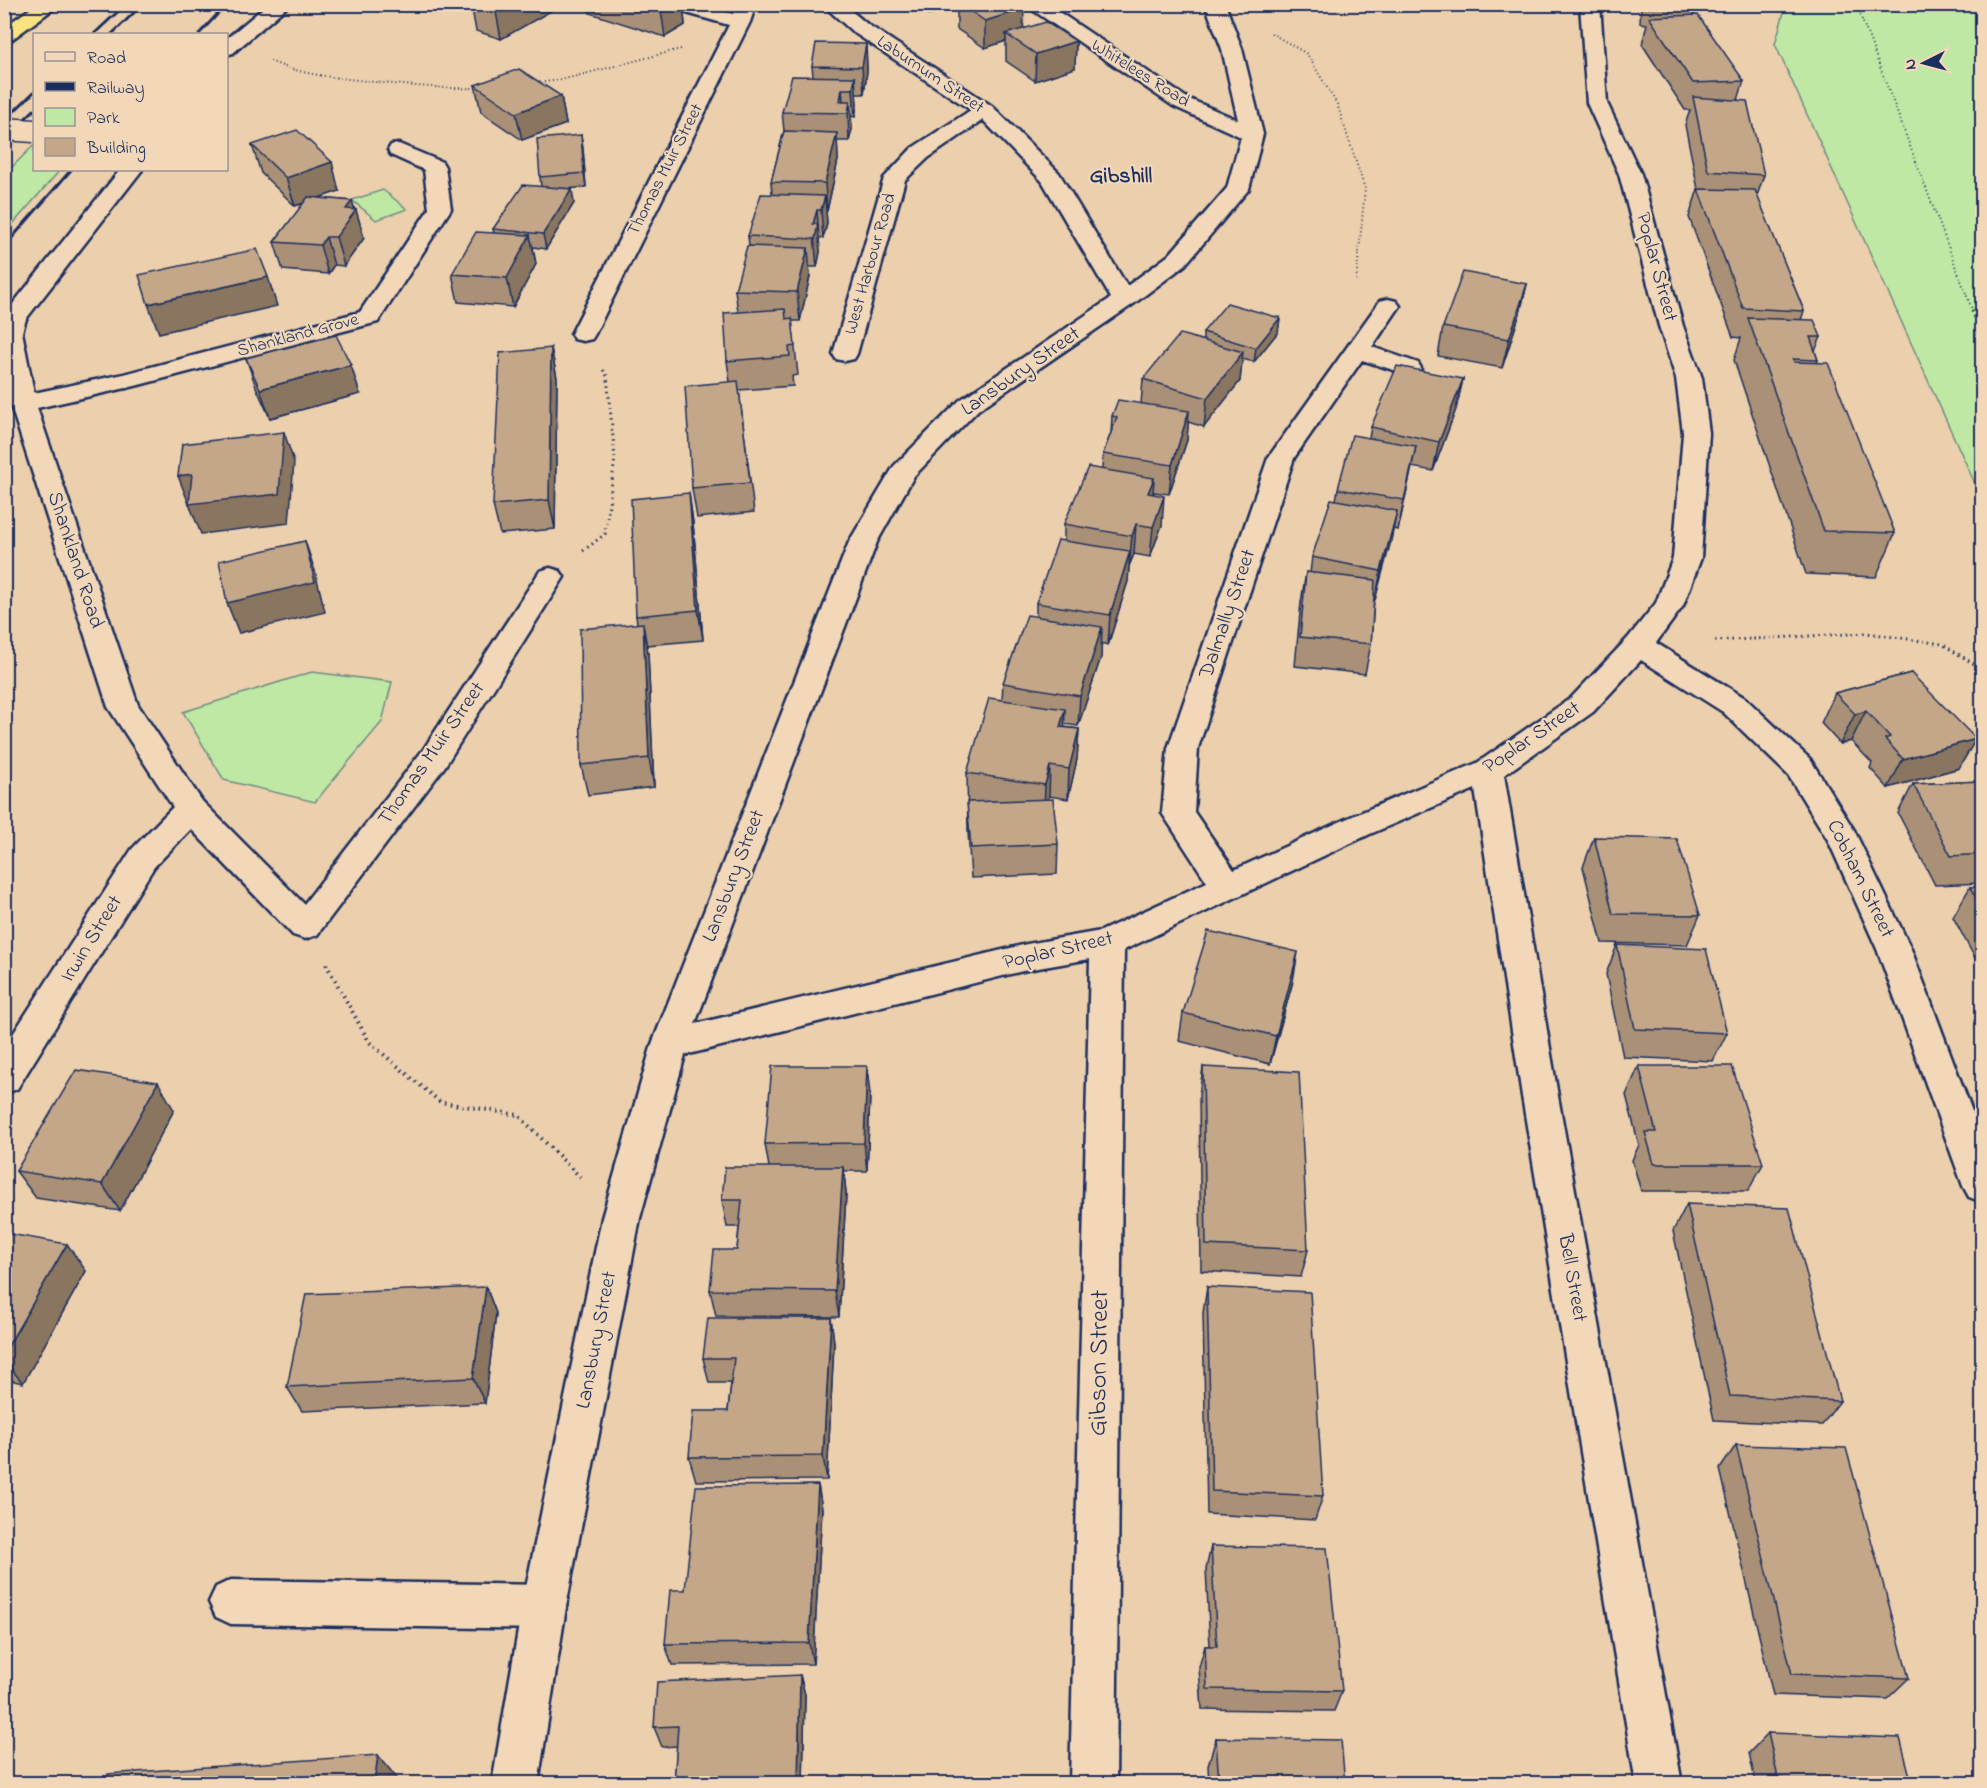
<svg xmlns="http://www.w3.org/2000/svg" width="1987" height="1788" font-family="'Indie Flower',sans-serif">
	<rect width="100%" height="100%" fill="#eccfad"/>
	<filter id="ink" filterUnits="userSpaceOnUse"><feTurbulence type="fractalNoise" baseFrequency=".0167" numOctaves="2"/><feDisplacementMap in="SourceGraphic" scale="12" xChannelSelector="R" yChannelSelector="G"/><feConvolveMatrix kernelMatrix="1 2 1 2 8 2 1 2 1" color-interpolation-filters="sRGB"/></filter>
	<g filter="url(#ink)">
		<g fill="#bfe8a4" stroke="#6d8c81" stroke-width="1.5">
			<polygon points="1786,5 1982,5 1982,499 1775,44"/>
			<polygon points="34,145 34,170 60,170 5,233 5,174"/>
			<polygon points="383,190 407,209 376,220 352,200"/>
			<polygon points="312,672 392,682 382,722 315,802 224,780 183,712"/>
		</g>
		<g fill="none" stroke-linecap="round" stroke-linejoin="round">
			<defs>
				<polygon id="lane" points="231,1580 544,1585 560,1591 566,1607 560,1623 544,1629 231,1624 216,1617 209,1602 216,1587"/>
				<g id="street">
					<polygon points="268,4 290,4 233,53 226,55 226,39"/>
					<polygon points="667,4 699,4 733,14 736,4 756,4 750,22 595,334 592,339 583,341 574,339 571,334 729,25 669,8"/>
					<polygon points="822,4 843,4 867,24 992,106 1059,173 1127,286 1169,255 1227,188 1241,137 1173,106 1024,4 1047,4 1187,98 1238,120 1222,49 1205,4 1225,4 1242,49 1263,134 1249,189 1185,265 1132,305 978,410 914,476 877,542 695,1024 1027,944 1101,931 1207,882 1162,813 1168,748 1268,458 1380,301 1388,299 1396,301 1400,306 1372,347 1418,363 1421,368 1418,373 1409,375 1362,360 1294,458 1198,748 1194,812 1234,870 1348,818 1477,763 1571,698 1628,638 1656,603 1673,558 1683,433 1676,378 1659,326 1619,174 1587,103 1580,4 1600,4 1607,103 1641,174 1683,326 1702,378 1709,433 1701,558 1683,606 1656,643 1745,698 1810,759 1854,830 1911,949 1982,1138 1982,1202 1969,1197 1963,1186 1877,949 1828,840 1788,775 1723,712 1641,660 1593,712 1504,775 1558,1096 1682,1784 1636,1784 1522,1096 1475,789 1370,834 1124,950 1116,1784 1070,1784 1090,959 1027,970 685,1055 640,1218 566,1607 538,1784 492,1784 522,1607 602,1218 652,1044 849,542 894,466 960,400 1111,298 1042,181 983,120 928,158 905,180 857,354 854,359 845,361 836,359 833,354 884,178 912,148 971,110 853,32"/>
					<polygon points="399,144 442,162 445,167 451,209 378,322 135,386 37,408 138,705 202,801 304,904 423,750 540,571 550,568 560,571 564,577 445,766 317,935 305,939 293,935 191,829 154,867 17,1089 4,1094 4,1048 132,849 173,807 108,707 10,403 4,370 4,315 120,170 142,170 26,319 22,332 34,393 124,374 360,312 429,209 424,170 391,155 388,150 391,145"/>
				</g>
				<polygon id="highway" points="37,4 60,4 11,40 4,42 4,27"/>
			</defs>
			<use href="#lane" stroke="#1b2f5e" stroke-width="5"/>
			<use href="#street" stroke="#1b2f5e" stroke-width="5"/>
			<use href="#highway" stroke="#1b2f5e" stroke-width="5"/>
			<g stroke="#1b2f5e" stroke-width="2" stroke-dasharray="1 3" stroke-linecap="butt">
				<polyline points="1856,4 1973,312"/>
				<polyline points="1271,33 1307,54 1337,104 1365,189 1356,283"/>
				<path d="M270,61c31,14 62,16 96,20 37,4 74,8 112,7"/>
				<polyline points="4,81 13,73"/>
				<polyline points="536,83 561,80 681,49"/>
			</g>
			<g stroke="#1b2f5e" stroke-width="3" stroke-dasharray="1.5 4" stroke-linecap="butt">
				<polyline points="1972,311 1982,337"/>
				<polyline points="583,551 605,534 615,458 607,376 602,368"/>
				<polyline points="1715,641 1867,633 1942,644 1982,669"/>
			</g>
			<polyline stroke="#1b2f5e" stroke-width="4" stroke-dasharray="1.5 4.5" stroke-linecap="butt" points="326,964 369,1042 440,1102 518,1115 580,1177"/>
			<use href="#lane" fill="#f2d8b9" fill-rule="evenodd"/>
			<use href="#street" fill="#f2d8b9" fill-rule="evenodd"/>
			<use href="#highway" fill="#f8e281" fill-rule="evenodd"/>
			<g stroke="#1b2f5e" stroke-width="3">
				<polyline points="94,34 126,4"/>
				<polyline points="112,34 143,4"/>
				<polyline points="199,34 227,4"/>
				<polyline points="4,121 34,92"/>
				<polyline points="4,139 34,110"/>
				<polyline points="4,247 71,170"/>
			</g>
			<defs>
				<polyline id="lane-bridge" points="4,129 34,131"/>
			</defs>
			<use href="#lane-bridge" stroke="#1b2f5e" stroke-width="25" stroke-linecap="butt"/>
			<use href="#lane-bridge" stroke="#f2d8b9" stroke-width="22"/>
		</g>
		<g fill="#a99076" stroke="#1b2f5e" stroke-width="1.5">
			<polygon points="471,4 563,4 501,39 476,31"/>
			<polygon points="589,4 683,4 685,25 665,37 590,13"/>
			<polygon points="920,4 1017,4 1024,28 1076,41 1075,68 1035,81 1006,61 1006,41 985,48 957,29 957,9 928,14"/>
			<polygon points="1641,4 1697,4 1694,15 1744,81 1738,100 1764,175 1757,196 1804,311 1801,320 1821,337 1815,351 1818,360 1817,363 1895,533 1876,577 1806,574 1734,360 1741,338 1733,337 1689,217 1698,189 1685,125 1690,110 1685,110 1642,44 1647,24 1640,23"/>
			<polygon points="866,44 867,71 864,94 856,94 857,105 855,117 851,116 852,129 849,141 837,141 838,160 827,211 826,211 827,224 823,238 819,238 820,252 817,267 809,267 810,276 800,321 792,321 798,375 792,376 793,386 739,390 754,512 697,518 692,488 730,382 727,361 738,312 735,290 749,246 748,236 772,194 771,182 784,131 782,112 813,76 812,66"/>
			<polygon points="475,85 561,96 566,124 522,140 481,112"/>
			<polygon points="581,135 583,149 586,187 568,189 574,203 546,249 533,247 536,264 513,307 458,302 452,274 494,233 493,229 541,186 540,177"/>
			<polygon points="252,145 339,191 318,198 352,201 355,210 356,210 364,238 344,266 334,265 328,274 283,270 274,242 304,203 295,206 261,173"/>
			<polygon points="1527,284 1520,313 1502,368 1438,356 1443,327"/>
			<polygon points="1280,318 1278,332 1254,362 1242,359 1240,381 1204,427 1188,422 1187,440 1169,494 1153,492 1162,525 1150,557 1134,554 1129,566 1128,581 1108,645 1101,643 1101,657 1078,726 1064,724 1064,727 1079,729 1077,759 1068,799 1049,796 1048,799 1058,844 1057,874 971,878 968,832 967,773 1002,700 1003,683 1036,616 1036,603 1064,541 1064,524 1102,469 1103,454 1111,433 1112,416 1141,404 1143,379 1203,340 1203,332"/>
			<polygon points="551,348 557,378 555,529 500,534 493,505"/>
			<polygon points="246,358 360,394 270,418 256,387"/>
			<polygon points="1463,379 1456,409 1433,471 1412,467 1398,530 1393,529 1375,600 1374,600 1371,644 1365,674 1295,666 1301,602 1306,572 1310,573 1312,557 1336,500 1338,489 1369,438 1371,427"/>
			<polygon points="689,493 693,523 703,640 647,645 648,653 654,787 588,795 581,765 637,623 636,616"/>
			<polygon points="1911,673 1959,768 1888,788 1870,768 1872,763 1851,741 1840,744 1821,723 1835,693"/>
			<polygon points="1983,781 1983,883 1935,885 1898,813 1913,784"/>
			<polygon points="1594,837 1700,915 1687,945 1602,943 1583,867"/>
			<polygon points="1970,887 1983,887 1983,973 1953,917"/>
			<polygon points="1617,945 1727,1033 1713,1061 1623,1057 1606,974"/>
			<polygon points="1293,981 1270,1064 1179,1041 1183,1013"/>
			<polygon points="1639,1066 1763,1164 1748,1191 1641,1191 1632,1160 1639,1145 1626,1095"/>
			<polygon points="1203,1067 1308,1250 1301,1277 1201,1271 1199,1095"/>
			<polygon points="870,1094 867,1171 844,1171 846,1194 839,1317 716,1316 710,1290 737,1250 739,1227 727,1227 722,1200 769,1167 765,1144"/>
			<polygon points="174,1110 120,1211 36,1198 16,1171"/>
			<polygon points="1687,1204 1840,1401 1822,1425 1714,1420 1673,1231"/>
			<polygon points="4,1233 86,1271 23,1383 4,1379"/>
			<polygon points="486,1287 496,1313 485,1403 302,1411 287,1387"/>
			<polygon points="1207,1287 1323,1496 1315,1520 1207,1514 1203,1313"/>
			<polygon points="831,1318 834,1343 827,1480 696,1481 689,1457 728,1411 731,1383 709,1383 703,1358"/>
			<polygon points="1736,1445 1909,1678 1887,1699 1773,1695 1720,1469"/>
			<polygon points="818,1485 822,1509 813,1664 672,1665 665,1644 685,1590"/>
			<polygon points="1211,1546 1342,1691 1334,1711 1202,1709 1199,1667 1205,1646 1210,1646 1206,1569"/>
			<polygon points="800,1675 805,1695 803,1784 674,1784 677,1746 662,1747 654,1727"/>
			<polygon points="1768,1733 1912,1784 1756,1784 1749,1753"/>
			<polygon points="1216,1738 1345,1784 1209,1784 1208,1766"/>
		</g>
		<g fill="#897560" stroke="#1b2f5e" stroke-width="1.5">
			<polygon points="510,4 563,4 501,39 496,12"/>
			<polygon points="671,4 683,4 685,25 665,37 661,10"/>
			<polygon points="928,4 957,4 957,9 928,14"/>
			<polygon points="1024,9 1023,35 1006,34 1006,41 985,48 985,21"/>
			<polygon points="1076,41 1075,68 1035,81 1036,54"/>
			<polygon points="866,44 867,71 864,94 862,67"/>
			<polygon points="855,77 857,105 855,117 853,89"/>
			<polygon points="842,89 844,113 840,101"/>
			<polygon points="561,96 566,124 522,140 516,113"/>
			<polygon points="850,101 852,129 849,141 848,113"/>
			<polygon points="837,133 838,160 827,211 825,183"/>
			<polygon points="581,135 583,149 586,187 584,173"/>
			<polygon points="332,162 339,191 295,206 286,178"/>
			<polygon points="572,189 574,203 546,249 543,234"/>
			<polygon points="825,196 827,224 823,238 821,210"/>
			<polygon points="352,201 355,211 356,210 364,238 344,266 336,237 346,209"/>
			<polygon points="817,210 820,252 817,267 813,224"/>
			<polygon points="530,235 536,264 513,307 507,278"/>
			<polygon points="326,237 334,265 328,274 320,245"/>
			<polygon points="808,248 810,276 800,321 797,292"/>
			<polygon points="268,277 277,306 159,333 148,304"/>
			<polygon points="1527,284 1520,313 1502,368 1509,339"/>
			<polygon points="1280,318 1278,332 1254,362 1256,348"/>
			<polygon points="551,348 557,378 555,529 549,500"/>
			<polygon points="1243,352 1240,381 1204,427 1207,398"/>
			<polygon points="351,365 360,394 270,418 260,389"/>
			<polygon points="1463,379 1456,409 1433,471 1439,442"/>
			<polygon points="1189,411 1187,440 1169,494 1172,465"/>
			<polygon points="284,432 294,462 289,523 201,534 178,476"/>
			<polygon points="1416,446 1410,475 1398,530 1404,500"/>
			<polygon points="1154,478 1152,508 1148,493"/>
			<polygon points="689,493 693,523 703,640 698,610"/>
			<polygon points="1164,496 1162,525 1150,557 1153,527"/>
			<polygon points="1397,511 1391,541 1375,600 1381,571"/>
			<polygon points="1136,524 1134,554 1129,566 1132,536"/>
			<polygon points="305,541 315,571 325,612 239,633 227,603"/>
			<polygon points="1130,551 1128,581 1108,645 1110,615"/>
			<polygon points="643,623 648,653 654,787 649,758"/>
			<polygon points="1102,627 1101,657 1078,726 1080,696"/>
			<polygon points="1065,709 1064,739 1060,727"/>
			<polygon points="1866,711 1851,741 1840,744 1855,714"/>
			<polygon points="1079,729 1077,759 1068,799 1069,769"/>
			<polygon points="1976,739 1959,768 1888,788 1903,759"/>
			<polygon points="1050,766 1049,796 1044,814 1045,785"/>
			<polygon points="1298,952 1293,981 1270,1064 1276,1036"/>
			<polygon points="867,1066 870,1094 867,1171 864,1143"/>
			<polygon points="158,1082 174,1110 120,1211 102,1184"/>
			<polygon points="843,1167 846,1194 839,1317 835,1291"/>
			<polygon points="67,1244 86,1271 23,1383 4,1361 4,1353"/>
			<polygon points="486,1287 496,1313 485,1403 473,1378"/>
			<polygon points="831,1318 834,1343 827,1480 823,1456"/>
			<polygon points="818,1485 822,1509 813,1664 809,1643"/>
			<polygon points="800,1675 805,1695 803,1784 798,1784"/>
			<polygon points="378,1755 400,1782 400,1784 374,1784"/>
		</g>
		<g fill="#c4a789" stroke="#1b2f5e" stroke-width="1.5">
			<polygon points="472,4 510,4 496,12"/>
			<polygon points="644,4 671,4 661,10"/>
			<polygon points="960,4 1017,4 1024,9 985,21"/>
			<polygon points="1698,15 1744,81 1693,83 1649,17"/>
			<polygon points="1046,22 1076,41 1036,54 1006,34"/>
			<polygon points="816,43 866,44 862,67 812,66"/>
			<polygon points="519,69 561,96 516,113 475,85"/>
			<polygon points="792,76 855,77 853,89 842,89 840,101 850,101 848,113 782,112"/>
			<polygon points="1693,97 1747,101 1764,175 1708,171"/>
			<polygon points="297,130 332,162 286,178 252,145"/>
			<polygon points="784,131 837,133 825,183 771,182"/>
			<polygon points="581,135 584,173 540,177 537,139"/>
			<polygon points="523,185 572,189 543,234 493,229"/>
			<polygon points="1698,189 1755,190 1804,311 1743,308"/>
			<polygon points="761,194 825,196 821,210 817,210 813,224 818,224 815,239 748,236"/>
			<polygon points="308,197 352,201 346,209 356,210 336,237 326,237 320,245 274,242"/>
			<polygon points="476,232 530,235 507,278 452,274"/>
			<polygon points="747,246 808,248 797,292 735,290"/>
			<polygon points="257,249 268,277 148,304 139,275"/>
			<polygon points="1463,272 1527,284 1509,339 1443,327"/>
			<polygon points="1227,303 1280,318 1256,348 1203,332"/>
			<polygon points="785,309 786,319 792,318 795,346 789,347 790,356 727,361 724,313"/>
			<polygon points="1748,318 1814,320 1821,337 1810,337 1818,360 1793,359 1794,362 1828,363 1895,533 1824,531"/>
			<polygon points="1180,334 1243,352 1207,398 1143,379"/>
			<polygon points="336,335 351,365 260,389 246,358"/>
			<polygon points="551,348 549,500 493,505 500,353"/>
			<polygon points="1397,366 1463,379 1439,442 1371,427"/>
			<polygon points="738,381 750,483 692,488 685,386"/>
			<polygon points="1118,400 1189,411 1172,465 1103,454 1117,417 1112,416"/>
			<polygon points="284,432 279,494 189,504 192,474 178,476 182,444"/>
			<polygon points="1352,435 1416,446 1404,500 1338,489"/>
			<polygon points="1088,467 1154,478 1148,493 1164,496 1153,527 1136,524 1132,536 1064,524"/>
			<polygon points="689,493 698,610 636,616 631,499"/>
			<polygon points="1331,499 1397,511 1381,571 1312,557"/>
			<polygon points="1058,540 1130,551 1110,615 1036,603"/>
			<polygon points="305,541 315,582 227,603 219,561"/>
			<polygon points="1306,572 1375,580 1371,644 1300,637"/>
			<polygon points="1027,615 1102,627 1080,696 1003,683"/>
			<polygon points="643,623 649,758 581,765 580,629"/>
			<polygon points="1911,673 1976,739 1903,759 1885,739 1890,737 1866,711 1855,714 1835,693"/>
			<polygon points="989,698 1065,709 1060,727 1079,729 1069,769 1050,766 1045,785 967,773"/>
			<polygon points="1983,781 1983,854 1951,856 1913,784"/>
			<polygon points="1053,799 1058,844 971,848 967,802"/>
			<polygon points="1594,837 1677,839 1700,915 1613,914"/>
			<polygon points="1970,887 1983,887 1983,910"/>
			<polygon points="1208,931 1298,952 1276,1036 1183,1013"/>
			<polygon points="1617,945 1706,949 1727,1033 1635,1029"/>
			<polygon points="772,1066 867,1066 864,1143 765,1144"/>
			<polygon points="1639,1066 1732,1066 1763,1164 1654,1164 1645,1132 1656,1132"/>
			<polygon points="1203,1067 1299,1072 1308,1250 1206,1245"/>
			<polygon points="76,1070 158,1082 102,1184 16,1171"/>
			<polygon points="725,1167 843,1167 835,1291 710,1290 714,1250 737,1250 742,1200 722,1200"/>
			<polygon points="1687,1204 1789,1208 1840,1401 1730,1396"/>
			<polygon points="4,1233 67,1244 4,1353"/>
			<polygon points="486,1287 473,1378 287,1387 306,1294"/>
			<polygon points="1207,1287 1310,1292 1323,1496 1212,1491"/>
			<polygon points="708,1318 831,1318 823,1456 689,1457 693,1411 728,1411 734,1358 703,1358"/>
			<polygon points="1736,1445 1846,1448 1909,1678 1792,1674"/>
			<polygon points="818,1485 809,1643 665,1644 670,1590 685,1590 696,1486"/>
			<polygon points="1211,1546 1327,1548 1342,1691 1207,1689 1205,1646 1217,1646"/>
			<polygon points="800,1675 798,1784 674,1784 678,1726 654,1727 657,1682"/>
			<polygon points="1768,1733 1900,1738 1912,1784 1785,1784 1784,1779 1778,1778"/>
			<polygon points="1216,1738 1341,1740 1345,1784 1219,1784"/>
			<polygon points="378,1755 374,1784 106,1784 108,1774"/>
		</g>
	</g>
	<g text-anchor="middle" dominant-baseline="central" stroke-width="4.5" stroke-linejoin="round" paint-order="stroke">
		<g font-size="18" fill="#1b2f5e" stroke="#f2d8b9">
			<text transform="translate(1140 74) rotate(32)">Whitelees Road</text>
			<text transform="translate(930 75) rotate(34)">Laburnum Street</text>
			<text transform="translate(666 170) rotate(-63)">Thomas Muir Street</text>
			<text transform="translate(871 264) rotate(-74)">West Harbour Road</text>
			<text transform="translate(298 336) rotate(-15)">Shankland Grove</text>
		</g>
		<g font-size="21" fill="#1b2f5e" stroke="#f2d8b9">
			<text transform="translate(1656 267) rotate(75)">Poplar Street</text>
			<text transform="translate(1021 372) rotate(-35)">Lansbury Street</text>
			<text transform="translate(75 560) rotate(72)">Shankland Road</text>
			<text transform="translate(1228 614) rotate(-71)">Dalmally Street</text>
			<text transform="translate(1532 738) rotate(-34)">Poplar Street</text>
			<text transform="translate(432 754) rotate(-55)">Thomas Muir Street</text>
			<text transform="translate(734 876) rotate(-69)">Lansbury Street</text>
			<text transform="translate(1860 879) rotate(64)">Cobham Street</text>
			<text transform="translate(92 939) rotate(-58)">Irwin Street</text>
			<text transform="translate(1058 951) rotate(-13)">Poplar Street</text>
			<text transform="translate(1572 1278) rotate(80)">Bell Street</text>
			<text transform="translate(597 1340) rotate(-79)">Lansbury Street</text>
		</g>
		<g font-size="22" font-weight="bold" fill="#1b2f5e" stroke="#f2d8b9">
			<text x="1121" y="177">Gibshill</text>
		</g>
		<g font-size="26" fill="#1b2f5e" stroke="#f2d8b9">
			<text transform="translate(1100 1363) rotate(-89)">Gibson Street</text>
		</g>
	</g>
	<rect width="1987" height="1788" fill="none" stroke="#f2d8b9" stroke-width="24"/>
	<rect x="12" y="12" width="1963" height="1764" fill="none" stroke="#1b2f5e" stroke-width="2" filter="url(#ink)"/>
	<rect x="33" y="33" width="195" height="138" fill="#f2d8b9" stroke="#9c9495" stroke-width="1.5"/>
	<rect x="45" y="52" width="30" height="9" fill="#f2d8b9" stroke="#9c9495" stroke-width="1.5"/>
	<text x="87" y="63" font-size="18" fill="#1b2f5e">Road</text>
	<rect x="45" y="82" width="30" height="9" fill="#1b2f5e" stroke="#9c9495" stroke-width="1.5"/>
	<text x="87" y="93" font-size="18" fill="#1b2f5e">Railway</text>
	<rect x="45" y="108" width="30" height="18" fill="#bfe8a4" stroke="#9c9495" stroke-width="1.5"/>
	<text x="87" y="123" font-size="18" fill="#1b2f5e">Park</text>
	<rect x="45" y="138" width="30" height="18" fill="#c4a789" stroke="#9c9495" stroke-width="1.5"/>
	<text x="87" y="153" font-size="18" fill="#1b2f5e">Building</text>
	<g transform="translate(1924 63) rotate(264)" stroke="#f2d8b9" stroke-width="4.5" paint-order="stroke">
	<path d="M0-4.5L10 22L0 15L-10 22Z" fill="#1b2f5e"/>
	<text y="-9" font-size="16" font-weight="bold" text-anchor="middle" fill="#1b2f5e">N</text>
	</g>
</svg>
